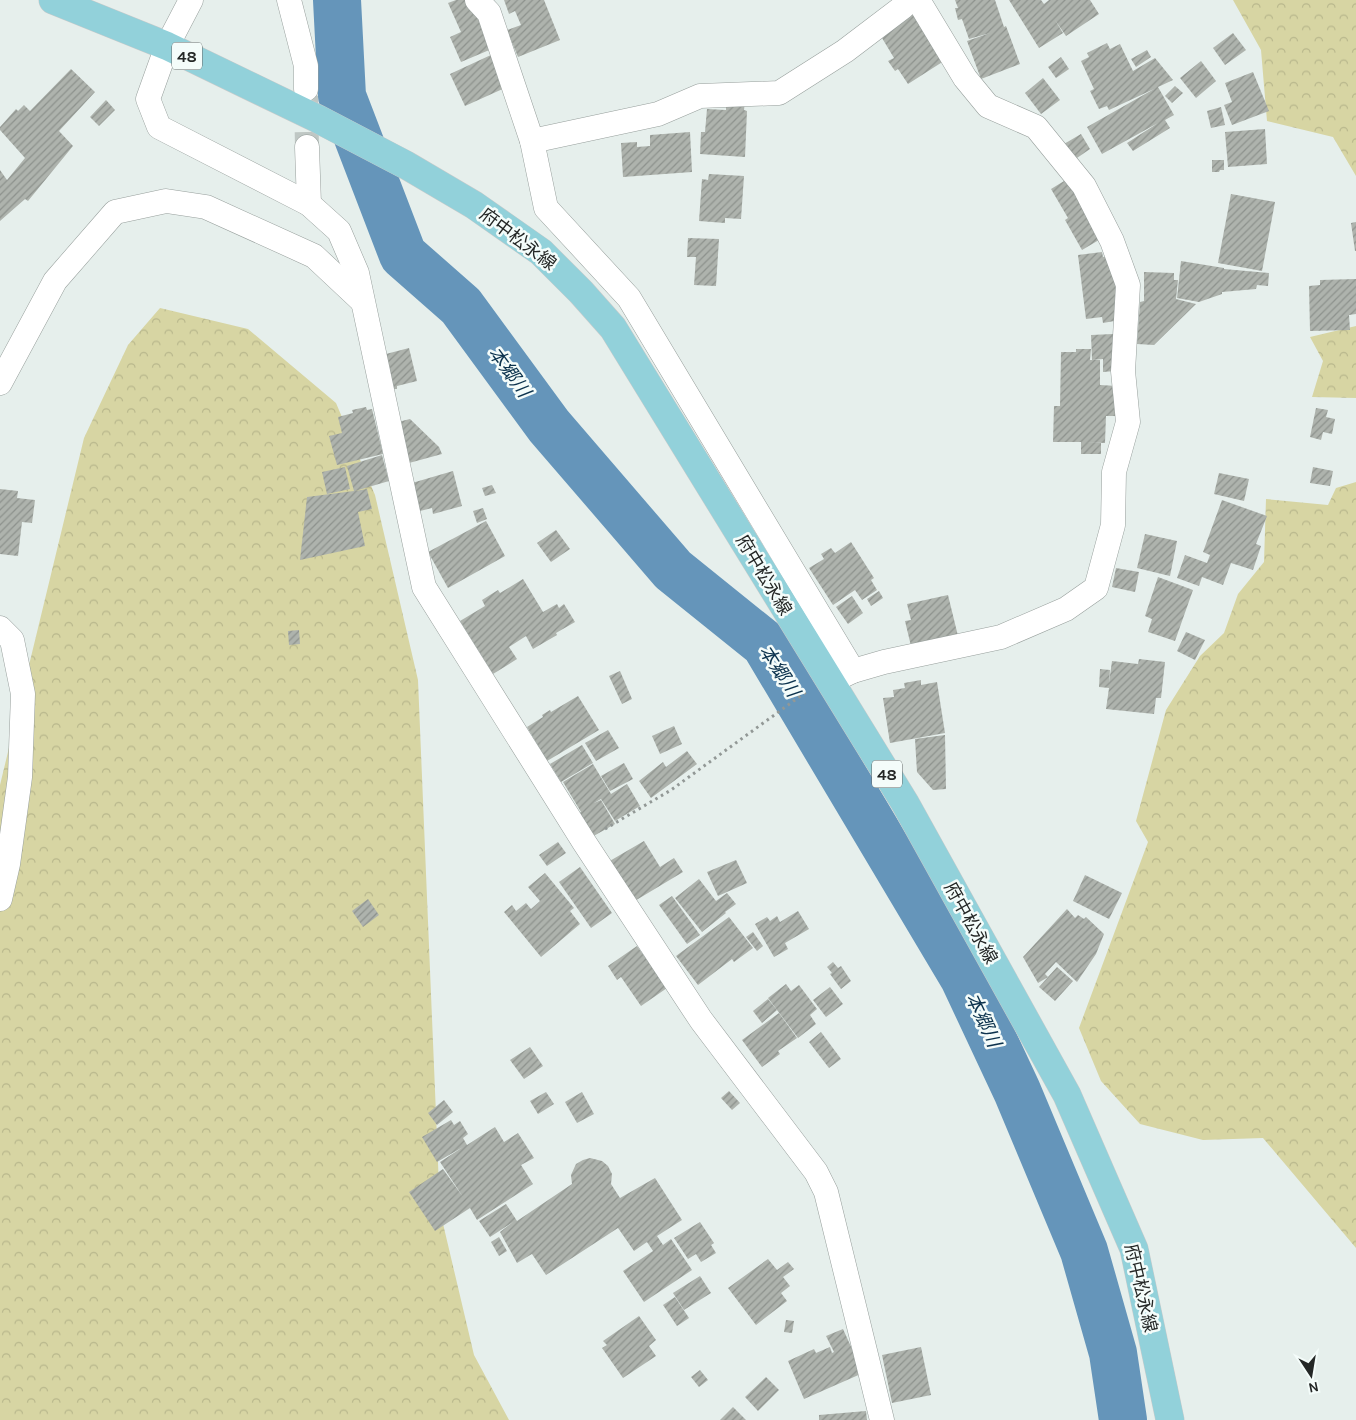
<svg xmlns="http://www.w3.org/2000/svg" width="1356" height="1420" font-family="Karla,'Noto Sans JP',sans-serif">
	<defs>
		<pattern id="forest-crowns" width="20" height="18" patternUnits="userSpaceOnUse" patternTransform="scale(1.25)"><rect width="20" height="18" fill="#d7d5a3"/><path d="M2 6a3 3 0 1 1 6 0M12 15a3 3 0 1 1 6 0" fill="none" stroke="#b8b78c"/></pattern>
		<pattern id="building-hatch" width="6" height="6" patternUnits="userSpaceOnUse" patternTransform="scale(1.25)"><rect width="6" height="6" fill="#aeb3ad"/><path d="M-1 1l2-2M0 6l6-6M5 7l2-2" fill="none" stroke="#8d928d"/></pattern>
	</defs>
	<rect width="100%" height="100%" fill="#e6efec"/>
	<g fill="url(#forest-crowns)">
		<polygon points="1233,0 1356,0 1356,176 1333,137 1267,121 1261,50"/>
		<polygon points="160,308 248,329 336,403 375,495 418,680 440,1211 474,1355 509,1420 0,1420 0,785 84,438 128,345"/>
		<polygon points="1356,326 1356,398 1312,397 1323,361 1310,337"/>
		<polygon points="1356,482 1356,1248 1263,1138 1203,1140 1140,1124 1101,1081 1079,1028 1148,842 1136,821 1166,710 1200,656 1224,633 1238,594 1264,562 1266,499 1328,505 1336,488"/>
	</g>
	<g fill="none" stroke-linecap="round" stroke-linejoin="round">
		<polyline stroke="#6595ba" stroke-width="48" points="337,0 342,96 403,255 461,306 549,426 673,570 765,644 964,978 1017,1091 1084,1251 1113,1353 1123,1420"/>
	</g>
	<g fill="url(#building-hatch)">
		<polygon points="456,0 467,0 475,4 494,48 461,62 450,37 461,32 448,3"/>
		<polygon points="504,0 544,0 560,40 518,57 507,30 521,25 515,11 509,14"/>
		<polygon points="955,0 995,0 1004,27 1006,26 1020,64 981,79 967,41 990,33 969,39 962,19 958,20 955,8 958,8"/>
		<polygon points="1009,0 1041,0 1044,4 1049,0 1090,0 1099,14 1066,36 1055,20 1063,33 1039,48"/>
		<polygon points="916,10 947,59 908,84 898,69 895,71 888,61 894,58 879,33"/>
		<polygon points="1233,33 1246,50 1225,65 1213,48"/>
		<polygon points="1107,43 1110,49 1120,44 1133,71 1155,58 1173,80 1158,87 1174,115 1165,120 1170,128 1133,151 1127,143 1158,123 1102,154 1087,127 1154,89 1109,110 1107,106 1099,109 1090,91 1094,89 1081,61 1089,57 1087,53"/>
		<polygon points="1147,50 1151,57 1136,67 1131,59"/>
		<polygon points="493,54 507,87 465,106 450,74"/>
		<polygon points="1061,57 1069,69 1056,78 1048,67"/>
		<polygon points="1201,61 1216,81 1196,98 1180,78"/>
		<polygon points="71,69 95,92 59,131 73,146 28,201 25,199 0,221 0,170 7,180 25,158 0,130 0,127 16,109 18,111 24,105 30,111"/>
		<polygon points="1253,72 1269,111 1232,125 1224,105 1232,102 1225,83"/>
		<polygon points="1043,78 1060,100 1041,114 1025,93"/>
		<polygon points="1175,86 1183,93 1172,103 1165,96"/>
		<polygon points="106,100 115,110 99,126 90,117"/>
		<polygon points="726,100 745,101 744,110 747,111 745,157 700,154 701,132 705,132 707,109 726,110"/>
		<polygon points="1221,107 1225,125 1211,128 1207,111"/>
		<polygon points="1265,129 1267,164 1228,167 1225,132"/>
		<polygon points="690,132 692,172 623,177 621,143 637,142 637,147 650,146 650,135"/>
		<polygon points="1081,134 1090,149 1074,160 1064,144"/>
		<polygon points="1212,160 1224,160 1224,170 1220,170 1219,172 1212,172"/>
		<polygon points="709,174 744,176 741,219 725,218 725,223 699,221 702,179 708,180"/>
		<polygon points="1069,178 1104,237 1082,250 1065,220 1068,218 1051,189"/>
		<polygon points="1231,194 1275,202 1262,271 1218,263"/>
		<polygon points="1356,222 1356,251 1355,251 1351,223"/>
		<polygon points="688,238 719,239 716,286 694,285 696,257 687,257"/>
		<polygon points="1102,252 1103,257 1112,256 1120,320 1103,323 1102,317 1086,319 1078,255"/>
		<polygon points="1181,261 1224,268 1224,269 1269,273 1268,286 1257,285 1256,289 1222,292 1222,294 1199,302 1177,298"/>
		<polygon points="1144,272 1174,273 1174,280 1178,280 1176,299 1196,304 1154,345 1137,344 1140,302 1144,301"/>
		<polygon points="1356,279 1356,314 1349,315 1350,330 1310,331 1309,286 1320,285 1320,280"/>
		<polygon points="1113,334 1115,371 1103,372 1103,359 1092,360 1091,335"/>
		<polygon points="409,348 417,381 397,386 397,389 393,389 386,354"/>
		<polygon points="1076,349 1091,349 1090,360 1100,360 1100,385 1117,386 1116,416 1106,416 1105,443 1085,442 1101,443 1101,454 1081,454 1081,442 1053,442 1054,406 1060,406 1061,352 1076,352"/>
		<polygon points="366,407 367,410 372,409 383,454 337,465 329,436 342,433 338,417 353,413 352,410"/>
		<polygon points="1316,408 1328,410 1326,417 1335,419 1332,434 1323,432 1321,440 1310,437"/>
		<polygon points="410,419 439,447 442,454 409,463 398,422"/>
		<polygon points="382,455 389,481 355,491 367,489 372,509 358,512 365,546 300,560 307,497 354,491 347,466"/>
		<polygon points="345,467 350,489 327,494 322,472"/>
		<polygon points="1313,467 1333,471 1330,486 1310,483"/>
		<polygon points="453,471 462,506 433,514 432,508 420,511 412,483"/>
		<polygon points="1219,473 1249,479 1244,501 1214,494"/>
		<polygon points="492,485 496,493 485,496 482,488"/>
		<polygon points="0,489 18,491 17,498 35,500 32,523 22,522 18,556 0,554"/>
		<polygon points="1222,500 1267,516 1256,544 1261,546 1253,570 1231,563 1223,585 1202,577 1199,586 1177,578 1185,555 1207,563 1210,555 1203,552"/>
		<polygon points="483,508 487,519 477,523 473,511"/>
		<polygon points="486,521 505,556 448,588 428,552"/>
		<polygon points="556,530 570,549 551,562 537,543"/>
		<polygon points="1145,534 1177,541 1170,576 1137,568"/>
		<polygon points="851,542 874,578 871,580 877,590 862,600 855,590 833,605 809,568 824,559 821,554 831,548 835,553"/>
		<polygon points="1116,568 1139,572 1135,592 1112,587"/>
		<polygon points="1158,577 1193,590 1175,641 1148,632 1152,619 1145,616"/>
		<polygon points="523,579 543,612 557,604 559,608 564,604 575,622 556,633 557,635 533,649 526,636 509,647 517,659 493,674 460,621 485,606 482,600 498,590 500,593"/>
		<polygon points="879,591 883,598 871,606 867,599"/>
		<polygon points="948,595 958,636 911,646 905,621 911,620 907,604"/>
		<polygon points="852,596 863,613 848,624 836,607"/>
		<polygon points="299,630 300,644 289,645 288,631"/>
		<polygon points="1186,632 1205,640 1195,660 1177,651"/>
		<polygon points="1139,659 1165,662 1161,698 1156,698 1154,714 1106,709 1109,688 1099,687 1100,669 1110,670 1109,683 1112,661 1138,664"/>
		<polygon points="620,671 632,699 622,704 609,676"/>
		<polygon points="921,680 921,685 937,682 945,733 890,743 883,698 894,697 893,690 905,688 904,683"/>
		<polygon points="578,696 599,730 547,761 527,727 543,717 542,715 550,710 551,712"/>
		<polygon points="674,726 682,744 660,754 652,736"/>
		<polygon points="608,730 619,748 596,761 585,743"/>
		<polygon points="945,735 946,789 933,790 917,772 915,739"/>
		<polygon points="582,745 593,763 561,782 550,764"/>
		<polygon points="687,751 697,764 651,798 639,781 663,762 666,767"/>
		<polygon points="624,763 633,779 610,791 601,776"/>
		<polygon points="593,764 611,794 627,784 640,806 615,821 601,799 594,803 601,800 615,824 590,838 576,814 581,812 563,782"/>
		<polygon points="644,841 660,867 674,858 683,872 633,902 608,862"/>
		<polygon points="558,842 566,853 547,866 539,855"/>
		<polygon points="736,860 747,883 718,896 707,872"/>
		<polygon points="580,867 612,913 591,928 559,882"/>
		<polygon points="545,873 574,908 570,911 580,924 541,957 504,912 512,905 516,911 526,903 531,909 540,901 528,887"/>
		<polygon points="1085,875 1122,893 1109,919 1073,901"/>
		<polygon points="699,879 716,901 727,893 736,904 725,912 726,913 702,932 675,898"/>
		<polygon points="672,896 700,935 687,944 659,905"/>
		<polygon points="368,899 379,915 363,927 352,911"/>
		<polygon points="1067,909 1075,918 1078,915 1084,919 1086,917 1104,934 1096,954 1077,982 1056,962 1045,974 1048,977 1038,983 1023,957"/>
		<polygon points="798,911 809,929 785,943 788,949 774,957 755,924 767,917 770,921 777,916 780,922"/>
		<polygon points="729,917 753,948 734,962 732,959 698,985 676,956"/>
		<polygon points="753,932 763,946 757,951 746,937"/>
		<polygon points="637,946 667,988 641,1006 621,977 617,980 608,966"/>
		<polygon points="833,962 838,968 841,966 851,981 841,989 830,974 832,973 827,967"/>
		<polygon points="1057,967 1073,981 1055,1001 1039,987"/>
		<polygon points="786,984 791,991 799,985 817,1009 810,1015 816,1024 798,1038 768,998"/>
		<polygon points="830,987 843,1004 826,1017 813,1000"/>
		<polygon points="768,999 777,1010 762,1023 753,1011"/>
		<polygon points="779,1013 797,1038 778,1051 780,1054 762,1067 742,1040"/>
		<polygon points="821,1032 841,1059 829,1068 809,1042"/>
		<polygon points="530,1047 543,1066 524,1079 510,1060"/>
		<polygon points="729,1091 740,1103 732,1110 721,1098"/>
		<polygon points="546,1092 554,1104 538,1114 530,1101"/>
		<polygon points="582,1092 594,1114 577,1123 565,1102"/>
		<polygon points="444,1100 453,1112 437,1125 428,1113"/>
		<polygon points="451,1120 454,1125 460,1121 468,1134 463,1138 467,1145 495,1127 504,1142 518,1133 534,1158 521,1165 533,1184 477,1220 470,1208 435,1231 409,1192 443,1169 463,1197 440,1162 463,1147 437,1162 422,1137"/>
		<polygon points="590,1158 602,1161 608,1166 612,1174 611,1184 620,1198 655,1178 682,1220 657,1236 663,1245 671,1239 692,1270 644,1302 623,1271 653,1251 647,1242 634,1251 618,1228 546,1275 532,1254 517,1263 500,1232 513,1222 490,1237 479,1221 506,1204 517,1221 572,1184 571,1175 576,1164 583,1160"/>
		<polygon points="700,1222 714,1243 711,1245 716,1253 701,1262 696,1254 688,1259 674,1238"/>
		<polygon points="499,1237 507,1251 499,1256 491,1242"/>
		<polygon points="768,1259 777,1270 788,1262 794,1269 783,1277 790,1286 781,1293 787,1301 756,1325 728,1288"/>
		<polygon points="700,1276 711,1293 684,1310 673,1293"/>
		<polygon points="675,1297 689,1318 677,1326 663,1305"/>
		<polygon points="639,1316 656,1340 649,1346 656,1356 623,1378 602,1348 607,1345 603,1341"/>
		<polygon points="786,1320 794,1321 792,1333 784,1332"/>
		<polygon points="843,1329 863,1373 804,1399 788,1361 814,1349 816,1353 830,1347 832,1353 834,1352 826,1336"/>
		<polygon points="921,1347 931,1395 892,1403 882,1355"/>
		<polygon points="700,1370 708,1380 699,1387 691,1377"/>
		<polygon points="766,1377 779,1390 758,1411 745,1397"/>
		<polygon points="733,1407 746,1420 720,1420"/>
		<polygon points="866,1411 867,1420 819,1420 819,1415"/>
	</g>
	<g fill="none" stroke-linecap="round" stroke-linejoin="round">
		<polyline stroke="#bfc7c4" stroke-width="24" stroke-dasharray="24 12" stroke-linecap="butt" points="306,96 307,147"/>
		<defs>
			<g id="street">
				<polyline points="191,0 167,46 148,99 159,127 309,204 339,231 357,273 424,587 584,842 701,1020 816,1172 826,1192 882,1420"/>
				<polyline points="289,0 306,66 306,89"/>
				<polyline points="477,0 489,13 532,141 546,208 629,298 853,671"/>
				<polyline points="532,141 658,114 700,96 779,93 845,51 903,7 905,0"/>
				<polyline points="307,147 309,204"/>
				<polyline points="0,383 55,281 115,212 166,201 206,207 314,256 362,301"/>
				<polyline points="0,628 12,640 23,694 20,777 8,864 0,899"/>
				<polyline points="830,682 853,671 884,662 1001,637 1066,609 1096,588 1113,525 1114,472 1128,422 1123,371 1128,285 1112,241 1084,186 1036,127 988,106 965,78 918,0"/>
			</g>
			<polyline id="primary" points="53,0 167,46 318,119 406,165 474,205 541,252 581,292 613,328 905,803 1067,1095 1134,1249 1170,1420"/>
		</defs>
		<use href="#street" stroke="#979f9c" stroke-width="25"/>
		<use href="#primary" stroke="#cacbcb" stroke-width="29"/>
		<polyline stroke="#929896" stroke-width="3" stroke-dasharray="2.5 4" stroke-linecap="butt" points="605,829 671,790 806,692"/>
		<use href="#street" stroke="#fff" stroke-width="24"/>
		<use href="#primary" stroke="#92d1da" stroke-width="28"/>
	</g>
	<g text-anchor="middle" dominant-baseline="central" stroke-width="5" stroke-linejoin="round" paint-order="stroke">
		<g fill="#f4fcfa" stroke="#626766" stroke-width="1">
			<rect x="172" y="42.5" width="30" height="27" rx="4"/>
			<rect x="872" y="760.5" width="30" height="27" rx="4"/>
		</g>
		<g font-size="16" font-weight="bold" fill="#242726">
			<text x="187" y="56">48</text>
			<text x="887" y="774">48</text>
		</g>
		<g font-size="18" fill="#242726" stroke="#f4fcfa">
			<text transform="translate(518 239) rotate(37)">府中松永線</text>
			<text transform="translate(764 575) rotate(59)">府中松永線</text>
			<text transform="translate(971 923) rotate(61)">府中松永線</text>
			<text transform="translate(1141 1288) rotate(77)">府中松永線</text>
		</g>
		<g font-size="19" font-style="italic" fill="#0b324d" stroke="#f4fcfa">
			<text transform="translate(509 372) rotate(54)">本郷川</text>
			<text transform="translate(779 671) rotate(57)">本郷川</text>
			<text transform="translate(983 1020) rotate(65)">本郷川</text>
		</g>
	</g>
	<g transform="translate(1311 1375) rotate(168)" stroke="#f4fcfa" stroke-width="4" paint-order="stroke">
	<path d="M0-4L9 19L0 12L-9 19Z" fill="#242726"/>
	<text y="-8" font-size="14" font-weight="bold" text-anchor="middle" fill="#242726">N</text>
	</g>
</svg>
